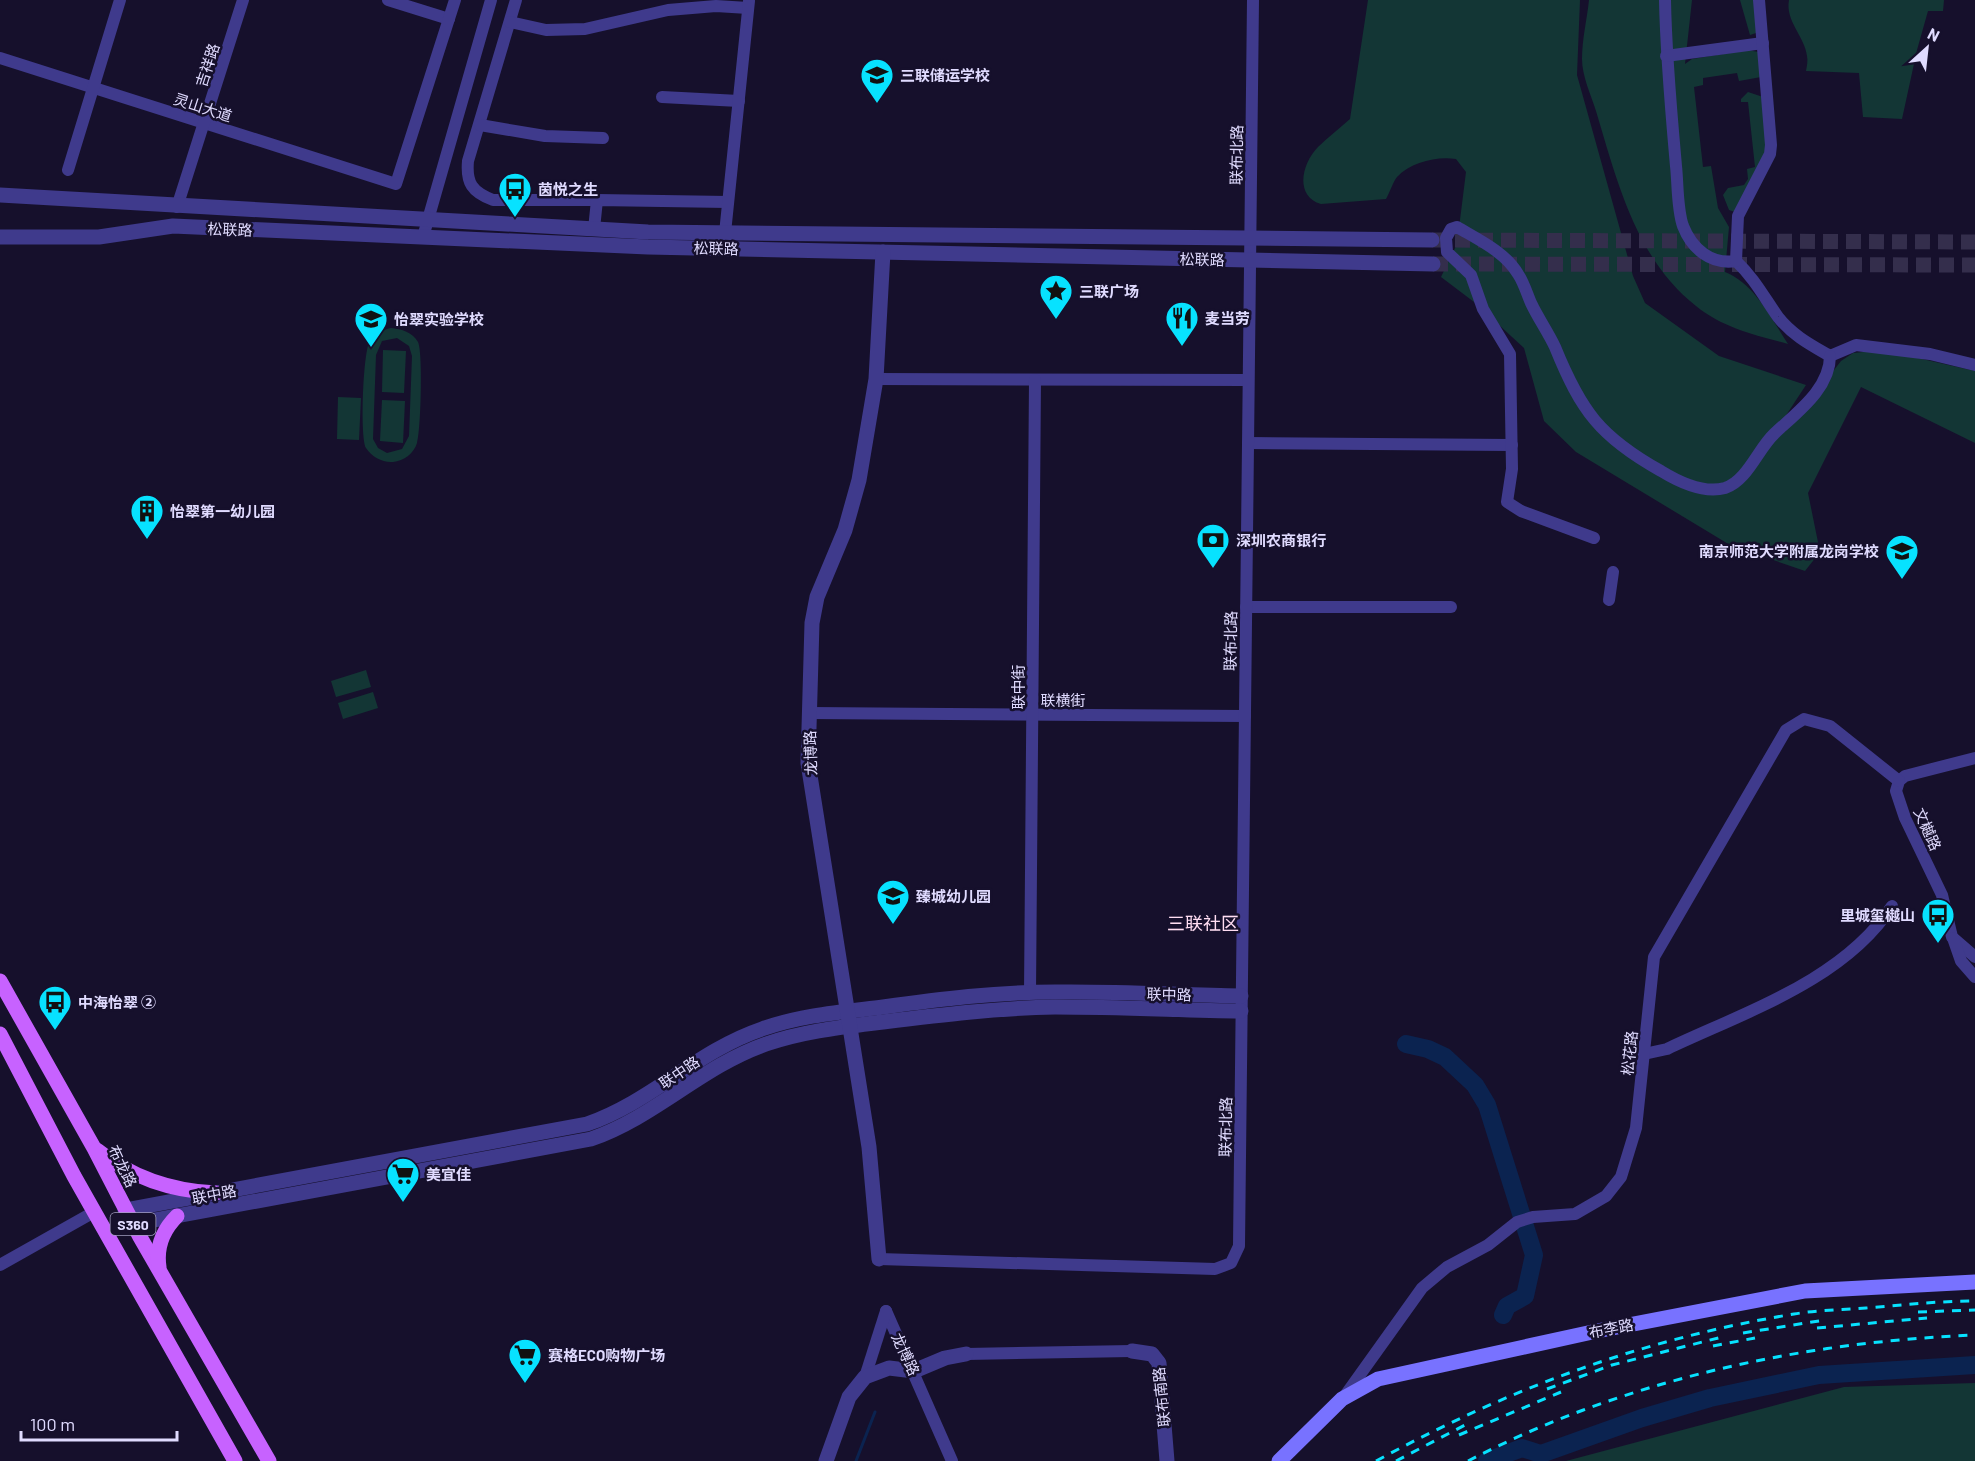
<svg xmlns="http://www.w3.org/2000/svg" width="1975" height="1461" font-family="Barlow,'Noto Sans SC',sans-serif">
	<rect width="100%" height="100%" fill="#16102c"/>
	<g fill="#133635" fill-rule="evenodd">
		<path d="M1368,0h212l-3,75 56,201 12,27 74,53 87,29 -27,41 6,6 56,-71 12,-8 20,-2 27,3 75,17v72l-114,-56 -53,106 12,59 -15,19 -75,-26 -154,-93 -32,-31 -20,-73 -50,-46 -33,-25 16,-33 9,-72 -10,-13c-19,-3 -45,3 -59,18 -4,5 -7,15 -11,22l-65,5c-27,-8 -19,-41 -3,-57 10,-10 22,-19 32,-28z"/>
		<path d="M1589,0h103l-7,64 7,-5 56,-9 10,2 3,25 -22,4 -2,-8 -34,5v7l-9,2 9,80 8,-1 7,42 11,19 -4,45c30,12 46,46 63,72 -33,-9 -65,-16 -92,-38 -60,-47 -79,-125 -100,-195 -5,-16 -14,-35 -14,-52 0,-20 5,-40 7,-59z"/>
		<polygon points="1740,0 1754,0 1759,32 1750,35"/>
		<path d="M1789,0h155l-1,11h-15l-11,39 -15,69 -39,-2 -4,-44 -53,-2c1,-5 2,-11 1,-15 -2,-19 -22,-35 -18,-56z"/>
		<polygon points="1748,92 1763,97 1769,149 1735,212 1729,210 1723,195 1728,188 1744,185 1748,179 1747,169 1755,167 1748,102 1741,102 1741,99"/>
		<path d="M391,328c11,1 21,4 27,14 5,10 3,89 -1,101 -3,10 -13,18 -24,19 -10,1 -21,-5 -27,-14 -6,-12 -3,-92 3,-105 5,-9 13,-13 22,-15zM397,338l12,8 3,10 -3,80 -7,13 -15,4 -9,-5 -5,-9 3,-84 6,-14z"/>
		<polygon points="383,350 406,351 404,393 382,392"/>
		<polygon points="338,397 361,398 359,440 337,439"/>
		<polygon points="382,400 405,401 403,443 380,441"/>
		<polygon points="366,670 371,687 336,697 331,681"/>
		<polygon points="373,692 378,708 343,719 338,703"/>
		<polygon points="1975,1383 1975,1461 1566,1461 1844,1387"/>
	</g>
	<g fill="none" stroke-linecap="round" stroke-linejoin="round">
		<polyline stroke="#0b2350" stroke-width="3" points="856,1461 875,1412"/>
		<g stroke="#0b2350" stroke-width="18">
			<polyline points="1406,1044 1428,1049 1445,1057 1475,1085 1487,1105 1534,1255 1525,1296 1507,1306 1503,1315"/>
			<polyline points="1487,1461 1522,1448 1541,1454 1642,1418 1710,1398 1819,1375 1975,1365"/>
		</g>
		<g stroke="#342e4c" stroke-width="15" stroke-dasharray="15 8" stroke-linecap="butt">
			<polyline points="1432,240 1975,242"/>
			<polyline points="1433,264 1975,265"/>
		</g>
		<g stroke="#3f3a8c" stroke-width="12">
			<polyline points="388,0 449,19"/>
			<path d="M516,0l-48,161c-2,22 4,31 25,39h104"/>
			<path d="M1665,0c1,56 6,110 11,166 2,18 1,43 7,60 9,23 28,39 53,35 18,17 28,36 42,56 14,18 33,28 52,39l26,-11 74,9 45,11"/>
			<polyline points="510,22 546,30 585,29 668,10 716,6 748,8"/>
			<polyline points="1666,56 1763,43"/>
			<polyline points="0,58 396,184 455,0"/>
			<polyline points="662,97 739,101"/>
			<polyline points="480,125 545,136 603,138"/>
			<polyline points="68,170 120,0"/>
			<polyline points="177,207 243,0"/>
			<polyline points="594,229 597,200 728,202"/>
			<polyline points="725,233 749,1"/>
			<polyline points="423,237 491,0"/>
			<polyline points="1736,261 1738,216 1770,154 1771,145 1759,0"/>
			<polyline points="876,379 1248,380"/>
			<polyline points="1248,443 1512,445"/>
			<path d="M1594,538l-73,-27 -14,-9 5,-33 -2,-115 -27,-45 -12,-34 -24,-23 -1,-14 5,-9 6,-2c22,13 48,25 61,47 6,9 9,20 13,29 7,15 17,29 24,44 26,64 45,90 106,124 18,11 43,23 64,17 22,-7 33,-39 49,-54 22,-21 56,-45 56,-78"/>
			<polyline points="1609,600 1613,572"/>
			<polyline points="1246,607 1451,607"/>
			<polyline points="809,713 1245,716"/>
			<polyline points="1975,758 1905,776 1899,781 1896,791 1905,818 1942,895 1952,937 1975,957"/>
			<polyline points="1953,938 1961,961 1975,977"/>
			<polyline points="1030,993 1035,380"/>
			<path d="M1644,1054l23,-5c78,-37 177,-69 225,-143"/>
			<polyline points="879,1259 1215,1269 1231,1263 1239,1246 1253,0"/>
			<polyline points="0,1265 94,1212"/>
			<polyline points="886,1311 952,1461"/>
			<polyline points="966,1354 1132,1351"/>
			<polyline points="865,1377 886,1311"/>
			<polyline points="1344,1397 1422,1288 1447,1267 1488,1245 1517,1222 1533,1217 1575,1214 1606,1196 1621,1177 1636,1128 1654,957 1786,730 1804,719 1830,726 1899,781"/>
		</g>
		<g stroke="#3f3a8c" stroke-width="15">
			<polyline points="0,195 648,232 1432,240"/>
			<polyline points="0,237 99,237 173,226 648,247 1433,264"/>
			<path d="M125,1210l462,-86c64,-22 110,-73 175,-95 39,-14 80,-17 121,-22 57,-8 114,-15 172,-15 62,-1 124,3 186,4"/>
			<path d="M133,1224l458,-85c64,-22 111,-73 175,-95 38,-13 77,-17 117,-22 57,-7 114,-14 172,-15 62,0 124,3 186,4"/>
			<polyline points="879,1259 869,1147 808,763 812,623 817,597 845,530 859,480 876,379 883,252"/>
			<polyline points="1132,1351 1152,1354 1159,1363 1167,1461"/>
			<polyline points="826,1461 849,1397 865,1377 889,1368 914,1371 945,1358 966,1354"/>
		</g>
		<polyline stroke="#7872ff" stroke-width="15" points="1279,1461 1342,1399 1378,1379 1597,1331 1805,1291 1975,1282"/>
		<g stroke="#c762ff" stroke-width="15">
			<polyline points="0,981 94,1148 140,1237 269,1461"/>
			<polyline points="0,1034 74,1176 235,1461"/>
			<path d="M97,1150c35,28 75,41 119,43"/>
			<path d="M159,1267c-3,-20 4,-37 18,-51"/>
		</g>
		<g stroke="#07e2ff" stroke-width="3" stroke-dasharray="9 8" stroke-linecap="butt">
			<polyline points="1918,1312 1975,1310"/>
			<polyline points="1817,1328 1927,1318"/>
			<polyline points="1743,1333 1825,1320"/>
			<polyline points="1713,1346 1755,1338"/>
			<polyline points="1547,1389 1612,1365 1722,1337"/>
			<polyline points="1459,1435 1561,1392"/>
			<path d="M1376,1461c135,-73 266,-122 418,-147 24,-4 48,-4 72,-6 37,-3 73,-7 109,-7"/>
			<polyline points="1396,1461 1467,1424"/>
			<path d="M1468,1461c156,-81 332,-119 507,-126"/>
		</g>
	</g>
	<defs>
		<symbol id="school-pin" viewBox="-11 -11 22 30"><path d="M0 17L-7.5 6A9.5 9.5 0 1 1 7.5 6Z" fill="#07e2ff" stroke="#16102c"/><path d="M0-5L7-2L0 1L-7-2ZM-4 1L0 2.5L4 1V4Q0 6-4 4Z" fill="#111"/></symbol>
		<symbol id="bus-pin" viewBox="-11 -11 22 30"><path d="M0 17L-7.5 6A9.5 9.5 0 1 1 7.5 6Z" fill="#07e2ff" stroke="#16102c"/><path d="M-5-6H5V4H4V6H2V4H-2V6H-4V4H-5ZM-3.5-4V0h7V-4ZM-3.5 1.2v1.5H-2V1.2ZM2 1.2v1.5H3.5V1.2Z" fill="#111"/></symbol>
		<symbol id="sight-pin" viewBox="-11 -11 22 30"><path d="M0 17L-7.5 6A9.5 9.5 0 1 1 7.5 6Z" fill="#07e2ff" stroke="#16102c"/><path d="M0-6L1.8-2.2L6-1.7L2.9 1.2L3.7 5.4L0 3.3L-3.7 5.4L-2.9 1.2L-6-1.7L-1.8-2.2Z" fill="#111"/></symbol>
		<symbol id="restaurant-pin" viewBox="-11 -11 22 30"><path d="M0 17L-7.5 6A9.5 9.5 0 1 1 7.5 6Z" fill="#07e2ff" stroke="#16102c"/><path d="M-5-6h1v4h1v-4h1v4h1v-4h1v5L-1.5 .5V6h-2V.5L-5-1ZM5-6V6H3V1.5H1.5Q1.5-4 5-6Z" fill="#111"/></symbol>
		<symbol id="building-pin" viewBox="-11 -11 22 30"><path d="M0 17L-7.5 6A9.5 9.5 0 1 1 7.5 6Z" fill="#07e2ff" stroke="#16102c"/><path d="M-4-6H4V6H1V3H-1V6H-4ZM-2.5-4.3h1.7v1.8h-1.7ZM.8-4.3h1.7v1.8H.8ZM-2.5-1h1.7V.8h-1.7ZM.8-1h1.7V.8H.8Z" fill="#111"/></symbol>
		<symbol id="bank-pin" viewBox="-11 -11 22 30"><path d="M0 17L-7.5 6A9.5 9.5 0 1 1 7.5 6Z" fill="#07e2ff" stroke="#16102c"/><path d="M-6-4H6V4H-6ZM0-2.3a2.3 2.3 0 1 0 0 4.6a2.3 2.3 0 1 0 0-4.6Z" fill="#111"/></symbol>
		<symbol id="supermarket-pin" viewBox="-11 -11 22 30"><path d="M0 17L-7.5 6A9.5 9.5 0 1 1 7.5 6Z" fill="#07e2ff" stroke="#16102c"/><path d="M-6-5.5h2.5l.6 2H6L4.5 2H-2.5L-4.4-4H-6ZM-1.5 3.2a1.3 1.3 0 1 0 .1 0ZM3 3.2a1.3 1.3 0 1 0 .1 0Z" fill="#111"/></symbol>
	</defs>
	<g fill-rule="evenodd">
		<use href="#school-pin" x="858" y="56" width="38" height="52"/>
		<use href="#bus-pin" x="496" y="170" width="38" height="52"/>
		<use href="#sight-pin" x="1037" y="272" width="38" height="52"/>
		<use href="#restaurant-pin" x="1163" y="299" width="38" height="52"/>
		<use href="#school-pin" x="352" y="300" width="38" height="52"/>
		<use href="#building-pin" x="128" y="492" width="38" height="52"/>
		<use href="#bank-pin" x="1194" y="521" width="38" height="52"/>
		<use href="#school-pin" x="1883" y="532" width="38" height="52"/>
		<use href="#school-pin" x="874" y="877" width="38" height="52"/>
		<use href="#bus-pin" x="1919" y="896" width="38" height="52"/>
		<use href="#bus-pin" x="36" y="983" width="38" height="52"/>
		<use href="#supermarket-pin" x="384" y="1155" width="38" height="52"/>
		<use href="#supermarket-pin" x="506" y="1336" width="38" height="52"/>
	</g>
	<g text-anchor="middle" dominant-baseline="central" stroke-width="5" stroke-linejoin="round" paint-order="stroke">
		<rect fill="#16102c" stroke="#a39ec0" stroke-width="1.5" x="110.5" y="1213" width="45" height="22" rx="4.5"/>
		<g font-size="14" font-weight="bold" fill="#e0dbff">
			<text x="133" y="1224">S360</text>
		</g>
		<g font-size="15" fill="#e0dbff" stroke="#16102c">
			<text transform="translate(207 65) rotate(-72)">吉祥路</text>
			<text transform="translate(203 107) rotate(18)">灵山大道</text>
			<text transform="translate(1236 155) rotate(-89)">联布北路</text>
			<text transform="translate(230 229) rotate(2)">松联路</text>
			<text transform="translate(716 248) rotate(1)">松联路</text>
			<text transform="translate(1202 259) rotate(1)">松联路</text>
			<text transform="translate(1230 641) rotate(-89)">联布北路</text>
			<text transform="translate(1018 687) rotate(-90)">联中街</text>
			<text x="1063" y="700">联横街</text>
			<text transform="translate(810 753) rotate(-92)">龙博路</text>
			<text transform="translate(1928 829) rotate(66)">文樾路</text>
			<text transform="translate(1169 994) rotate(1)">联中路</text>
			<text transform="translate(1629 1053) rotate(-84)">松花路</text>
			<text transform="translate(679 1072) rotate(-34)">联中路</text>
			<text transform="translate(1225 1127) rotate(-89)">联布北路</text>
			<text transform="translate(123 1166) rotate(64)">布龙路</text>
			<text transform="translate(214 1194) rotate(-11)">联中路</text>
			<text transform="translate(1611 1328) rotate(-11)">布李路</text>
			<text transform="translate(906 1354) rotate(65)">龙博路</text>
			<text transform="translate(1161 1397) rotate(-96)">联布南路</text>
		</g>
		<g font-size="15" font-weight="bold" fill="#e0dbff" stroke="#16102c" text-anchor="start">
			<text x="900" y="75">三联储运学校</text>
			<text x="538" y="189">茵悦之生</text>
			<text x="1079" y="291">三联广场</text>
			<text x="1205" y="318">麦当劳</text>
			<text x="394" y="319">怡翠实验学校</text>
			<text x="170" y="511">怡翠第一幼儿园</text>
			<text x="1236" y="540">深圳农商银行</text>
			<text x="1879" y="551" text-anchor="end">南京师范大学附属龙岗学校</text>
			<text x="916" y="896">臻城幼儿园</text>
			<text x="1915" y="915" text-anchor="end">里城玺樾山</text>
			<text x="78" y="1002">中海怡翠 ②</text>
			<text x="426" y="1174">美宜佳</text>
			<text x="548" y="1355">赛格ECO购物广场</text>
		</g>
		<g font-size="18" fill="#ffddf2" stroke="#16102c">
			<text x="1203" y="923">三联社区</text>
		</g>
	</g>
	<g transform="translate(1927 48) rotate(27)" stroke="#16102c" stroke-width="4.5" paint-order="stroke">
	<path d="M0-4.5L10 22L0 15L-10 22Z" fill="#e0dbff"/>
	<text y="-9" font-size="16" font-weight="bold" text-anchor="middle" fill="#e0dbff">N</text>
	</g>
	<path d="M21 1431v9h156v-9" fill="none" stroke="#e0dbff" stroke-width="3"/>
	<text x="30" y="1431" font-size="18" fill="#e0dbff" stroke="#16102c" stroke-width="4.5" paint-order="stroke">100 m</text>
</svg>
